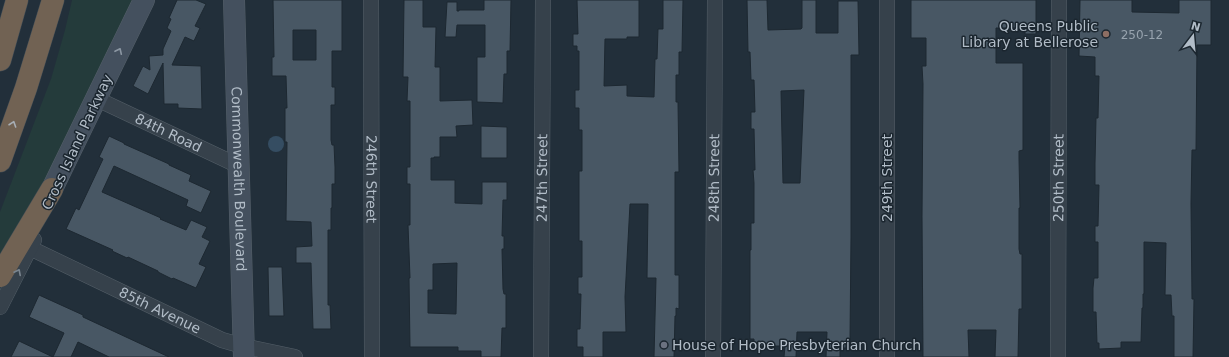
<svg xmlns="http://www.w3.org/2000/svg" width="1229" height="357" font-family="'DejaVu Sans',sans-serif">
	<rect width="100%" height="100%" fill="#222f3a"/>
	<polygon fill="#243b3b" points="72,0 134,0 11,249 0,268 0,212 51,79 65,30"/>
	<circle fill="#354d62" cx="276" cy="144" r="8"/>
	<g fill="#485764" stroke="#1d2831" fill-rule="evenodd">
		<polygon points="177,0 196,0 206,4 195,26 200,28 194,41 185,37 172,65 201,66 202,109 178,108 178,104 164,104 163,63 148,94 133,86 143,66 150,70 149,56 163,55 163,49 171,31 167,28 171,19 169,18"/>
		<path d="M273,0h69v51h-10v36h3v18h-4v35l1,5h2l1,22v17h-3v24h-1v22h-3v75h2l1,24h-18l-2,-66h-15v-16l16,-1 -1,-24 -25,-1 1,-79h-2v-34h2l-1,-32h-14v-19h2zM293,30h23v30h-23z"/>
		<path d="M404,0h19v27h13l-1,40h5v34l32,-1 1,25 -17,1 1,11h-17v20h-6v1h-3v22h24v23l27,1v-22h25v18h-4l-1,36h2v13h-2l1,40 1,5h2v34h-4l-1,29h-20v-6h-23v-4h-48l-1,-69h1l-2,-53h2v-41h-3v-17h3v-66h-3l1,-24h-5zM457,263l-1,51 -28,-1v-23h5v-26z"/>
		<polygon points="484,0 511,0 510,51 507,51 507,74 504,74 503,103 477,102 477,57 485,57 485,25 457,25 456,37 445,37 447,2 457,2 457,11 459,11 459,10 484,10"/>
		<polygon points="577,0 639,0 639,37 627,37 627,39 605,39 604,86 627,85 627,96 654,97 655,59 657,59 658,29 663,29 663,0 683,0 682,52 679,52 679,75 676,75 676,102 678,102 679,172 675,172 675,275 679,275 679,309 676,308 676,316 675,316 674,357 654,357 656,278 647,278 648,204 630,204 625,297 626,332 603,332 603,357 583,357 583,347 577,347 577,329 580,329 581,294 578,294 578,277 582,277 582,241 579,241 579,171 582,171 582,130 579,130 579,108 575,108 575,90 579,90 579,51 577,51 577,46 573,46 573,34 578,34"/>
		<path d="M747,0h20l1,30 33,-1 1,-1v-28h14v33h22v-32h20l1,54h-8v183l-1,103h-4v7h-6v9h-14l1,-25h-30l-1,25h-12l1,-11h-31v-7h-4v-89h1v-27h3v-40l-1,-13h2l-1,-41h-3v-17h4l-1,-32h-3l-1,-28h-2zM804,90l-4,93h-17l-2,-92z"/>
		<polygon points="911,0 1036,0 1036,34 1025,34 1025,28 996,28 996,63 1023,63 1023,150 1019,151 1019,159 1020,208 1019,208 1019,249 1020,254 1022,254 1022,309 1019,309 1018,357 995,357 996,330 968,330 969,357 923,357 922,216 923,84 922,66 926,66 926,38 911,38"/>
		<polygon points="1080,0 1132,0 1132,12 1179,13 1179,0 1211,0 1211,45 1197,45 1196,150 1192,150 1191,203 1192,299 1194,299 1193,357 1174,357 1174,316 1172,316 1171,295 1165,295 1166,243 1144,242 1144,294 1143,294 1143,308 1142,308 1141,342 1121,342 1121,348 1099,349 1099,343 1097,343 1096,312 1093,312 1093,288 1094,278 1098,278 1098,242 1095,242 1095,226 1098,226 1099,185 1095,185 1095,163 1096,118 1098,118 1099,76 1095,76 1095,57 1079,56"/>
		<polygon points="481,126 507,127 507,158 481,158"/>
		<polygon points="109,136 124,143 124,144 169,164 169,165 191,175 189,181 211,191 201,213 186,206 188,200 114,166 102,192 161,218 160,219 186,230 191,220 207,227 202,237 210,241 199,264 206,267 196,288 173,278 172,279 158,272 158,271 128,257 127,258 112,251 113,250 66,229 76,208 79,210 103,159 99,157"/>
		<polygon points="268,267 282,267 284,316 269,316"/>
		<polygon points="39,295 83,315 83,317 169,357 109,357 78,342 71,357 11,357 19,341 53,357 64,333 29,317"/>
	</g>
	<g fill="none" stroke-linecap="round" stroke-linejoin="round">
		<defs>
			<g id="street">
				<path id="s1" d="M371,0l1,357"/>
				<path id="s2" d="M97,99l142,67"/>
				<path id="s3" d="M30,248l192,92 21,6 52,11"/>
				<polyline points="0,307 34,240"/>
				<path id="s4" d="M541,357l2,-357"/>
				<path id="s5" d="M713,357l2,-357"/>
				<polyline points="887,357 887,0"/>
				<path id="s6" d="M1058,357l1,-357"/>
			</g>
			<g id="secondary">
				<path id="s7" d="M234,0l10,357"/>
				<polyline points="52,189 144,0"/>
			</g>
			<g id="highway">
				<polyline points="0,60 17,0"/>
				<polyline points="0,161 26,88 53,0"/>
				<polyline points="0,276 52,189"/>
			</g>
		</defs>
		<use href="#street" stroke="#545f68" stroke-width="16"/>
		<use href="#secondary" stroke="#545f68" stroke-width="22"/>
		<use href="#highway" stroke="#414c55" stroke-width="23"/>
		<use href="#street" stroke="#36414b" stroke-width="15"/>
		<use href="#secondary" stroke="#44505e" stroke-width="21"/>
		<use href="#highway" stroke="#716253" stroke-width="22"/>
	</g>
	<defs><path id="oneway-chevron" d="M-2-3.5L2.5 0L-2 3.5" fill="none" stroke-width="1.6" stroke-linecap="round" stroke-linejoin="round"/></defs>
	<use stroke="#8b96a2" href="#oneway-chevron" transform="translate(119 51) rotate(-65)"/>
	<use stroke="#a7aeb6" href="#oneway-chevron" transform="translate(13 124) rotate(-71)"/>
	<use stroke="#7a858f" href="#oneway-chevron" transform="translate(18 272) rotate(-63)"/>
	<circle fill="#8d6e63" stroke="#1b262f" stroke-width="1.5" cx="1106" cy="34" r="4"/>
	<circle fill="#6b7280" stroke="#1b262f" stroke-width="1.5" cx="664" cy="345" r="4"/>
	<g text-anchor="middle" dominant-baseline="central" stroke-width="3" stroke-linejoin="round" paint-order="stroke">
		<g font-size="12" fill="#97a3ae">
			<text x="1142" y="35">250-12</text>
		</g>
		<g font-size="14" fill="#b1bcc7" stroke="#1b262f" text-anchor="end">
			<text x="1098" y="26">Queens Public<tspan x="1098" dy="16">Library at Bellerose</tspan></text>
			<text x="672" y="345" text-anchor="start">House of Hope Presbyterian Church</text>
		</g>
		<g font-size="14" fill="#b1bcc7" stroke="#1b262f">
			<text stroke="none"><textPath href="#s2" startOffset="79">84th Road</textPath></text>
			<text transform="translate(77 142) rotate(-65)">Cross Island Parkway</text>
			<text stroke="none"><textPath href="#s7" startOffset="179">Commonwealth Boulevard</textPath></text>
			<text stroke="none"><textPath href="#s4" startOffset="179">247th Street</textPath></text>
			<text stroke="none"><textPath href="#s5" startOffset="179">248th Street</textPath></text>
			<text transform="translate(887 178) rotate(-90)">249th Street</text>
			<text stroke="none"><textPath href="#s6" startOffset="179">250th Street</textPath></text>
			<text stroke="none"><textPath href="#s1" startOffset="179">246th Street</textPath></text>
			<text stroke="none"><textPath href="#s3" startOffset="144">85th Avenue</textPath></text>
		</g>
	</g>
	<g transform="translate(1193 36) rotate(16)" stroke="#1b262f" stroke-width="3" paint-order="stroke">
	<path d="M0-3L7 15L0 10L-7 15Z" fill="#b1bcc7"/>
	<text y="-6" font-size="11" font-weight="bold" text-anchor="middle" fill="#b1bcc7">N</text>
	</g>
</svg>
